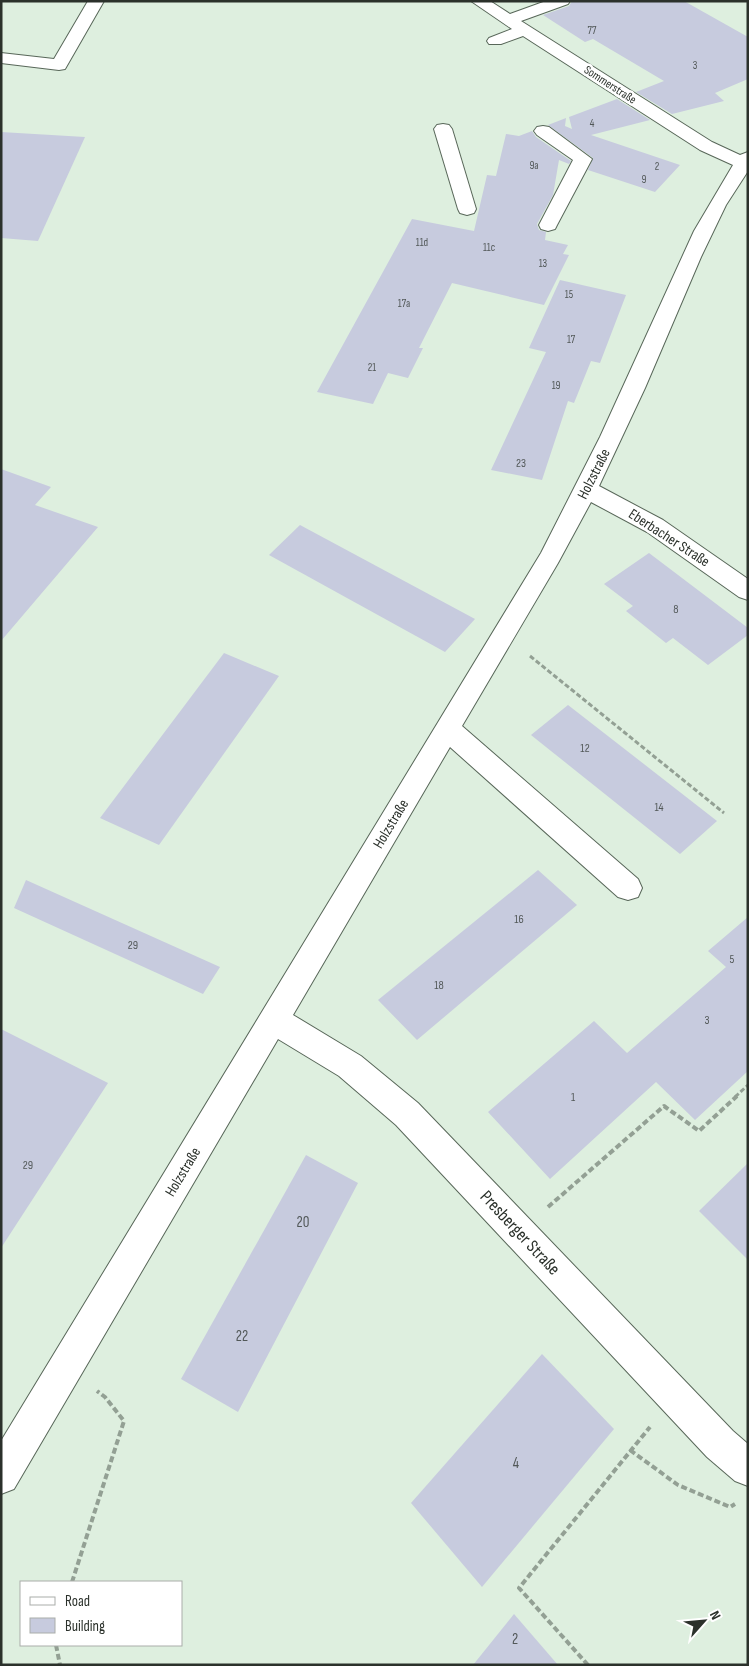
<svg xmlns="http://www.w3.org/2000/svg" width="749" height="1666" font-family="'Sofia Sans Condensed',sans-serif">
	<rect width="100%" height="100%" fill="#deefdf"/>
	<g fill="#c7cbde">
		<polygon points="572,1 684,1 748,37 748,79 715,93 724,101 672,114 636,92 664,81 593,39 585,42 543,15 569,6"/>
		<polygon points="617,99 650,120 591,135 680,165 655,192 588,170 593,158 548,125 566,118 565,126 572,129 569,117"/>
		<polygon points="532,131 536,137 571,161 569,164 559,160 553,195 537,224 539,230 546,232 545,240 568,245 563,254 569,255 544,305 452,283 419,348 423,348 408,378 388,373 373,404 317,392 412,219 474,231 487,175 496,176 506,134 519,136"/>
		<polygon points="1,132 85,137 38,241 1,238"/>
		<polygon points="560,280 626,295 600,363 591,361 574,403 568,401 542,480 491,470 546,352 529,348"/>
		<polygon points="1,469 51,487 35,505 98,527 1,641"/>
		<polygon points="300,525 475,619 445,652 269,555"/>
		<polygon points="649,553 748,628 748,635 708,665 673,638 666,643 626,611 633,606 604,584"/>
		<polygon points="224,653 279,676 159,845 100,818"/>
		<polygon points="568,705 640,761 717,821 680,854 531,735"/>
		<polygon points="538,870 577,905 417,1040 378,1000"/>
		<polygon points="26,880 220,967 203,994 14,908"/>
		<polygon points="748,917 748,1071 695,1120 656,1082 550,1179 488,1112 594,1021 627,1053 726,967 708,951"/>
		<polygon points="1,1029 108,1083 1,1248"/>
		<polygon points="306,1155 358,1183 238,1412 181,1379"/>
		<polygon points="748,1163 748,1260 699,1211"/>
		<polygon points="542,1354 614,1429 482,1587 411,1503"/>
		<polygon points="514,1614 558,1665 473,1665"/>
	</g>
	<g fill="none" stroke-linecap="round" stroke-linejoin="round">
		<defs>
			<g id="minor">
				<polygon points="88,1 104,1 65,69 59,70 1,63 1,53 54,59"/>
				<polygon points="471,1 490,1 510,14 546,1 570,1 568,4 521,21 712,142 740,155 748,152 748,171 726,205 701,257 645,388 599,486 663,520 748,579 748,600 739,597 647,532 591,502 558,563 462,726 638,879 642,888 638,897 628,900 618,897 450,747 293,1015 361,1056 418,1103 733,1431 748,1444 748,1486 735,1481 707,1457 396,1125 339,1076 278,1039 14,1489 1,1494 1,1441 541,553 600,437 694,231 733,165 700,150 523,36 501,44 489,44 487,41 489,38 512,29"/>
				<polygon points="443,124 449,125 452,129 476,209 474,213 467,215 460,213 458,209 434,129 437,125"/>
				<polygon points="543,126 549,127 592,159 557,225 555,229 548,231 541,229 539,225 573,160 537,135 534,131 537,127"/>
			</g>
		</defs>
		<use href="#minor" stroke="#586759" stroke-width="2"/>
		<g stroke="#93a094" stroke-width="3" stroke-dasharray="5 2.5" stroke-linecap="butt">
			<polyline points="530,656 724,813"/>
			<polyline points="735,1097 748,1085"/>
		</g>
		<g stroke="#93a094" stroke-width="4" stroke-dasharray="6 3" stroke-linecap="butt">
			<polyline points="548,1207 664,1106 699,1131 737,1096"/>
			<polyline points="630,1450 678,1485 730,1507 735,1504"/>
			<polyline points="72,1582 124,1421 105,1397 97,1391"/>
			<polyline points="56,1645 60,1665"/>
			<polyline points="588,1665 519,1588 650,1427"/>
		</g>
		<use href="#minor" fill="#fff" fill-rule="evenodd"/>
	</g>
	<g text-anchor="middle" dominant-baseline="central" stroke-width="5" stroke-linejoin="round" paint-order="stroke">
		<g font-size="11" fill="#525858">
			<text x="592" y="30">77</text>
			<text x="695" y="65">3</text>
			<text x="592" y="123">4</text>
			<text x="534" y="165">9a</text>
			<text x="657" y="166">2</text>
			<text x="644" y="179">9</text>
			<text x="422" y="242">11d</text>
			<text x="489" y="247">11c</text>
			<text x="543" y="263">13</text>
			<text x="569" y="294">15</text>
			<text x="404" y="303">17a</text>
			<text x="571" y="339">17</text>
			<text x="372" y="367">21</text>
			<text x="556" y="385">19</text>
		</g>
		<g font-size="12" fill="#2b312b" stroke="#fff">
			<text transform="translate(610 85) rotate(33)">Sommerstraße</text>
		</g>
		<g font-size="12" fill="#525858">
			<text x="521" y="463">23</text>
			<text x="676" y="609">8</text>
			<text x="585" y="748">12</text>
			<text x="659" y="807">14</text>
			<text x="519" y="919">16</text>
			<text x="133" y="945">29</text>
			<text x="732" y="959">5</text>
			<text x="439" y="985">18</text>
			<text x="707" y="1020">3</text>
			<text x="573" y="1097">1</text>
			<text x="28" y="1165">29</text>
		</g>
		<g font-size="15" fill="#2b312b" stroke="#fff">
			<text transform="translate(594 474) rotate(-63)">Holzstraße</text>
			<text transform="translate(669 538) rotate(33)">Eberbacher Straße</text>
			<text transform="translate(391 824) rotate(-59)">Holzstraße</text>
			<text transform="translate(183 1172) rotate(-59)">Holzstraße</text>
		</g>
		<g font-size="15" fill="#525858">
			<text x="303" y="1222">20</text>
			<text x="242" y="1336">22</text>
			<text x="516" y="1463">4</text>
			<text x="515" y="1639">2</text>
		</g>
		<g font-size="18" fill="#2b312b" stroke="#fff">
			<text transform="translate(520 1233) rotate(47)">Presberger Straße</text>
		</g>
	</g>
	<rect width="749" height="1666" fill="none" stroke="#2b312b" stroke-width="5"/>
	<rect x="20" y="1581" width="162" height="65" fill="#ffffff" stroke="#aaadaa"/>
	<rect x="30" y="1597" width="25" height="8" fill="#ffffff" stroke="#aaadaa"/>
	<text x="65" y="1606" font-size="15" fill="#2b312b">Road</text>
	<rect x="30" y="1618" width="25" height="15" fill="#c7cbde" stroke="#aaadaa"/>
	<text x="65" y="1631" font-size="15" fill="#2b312b">Building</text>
	<g transform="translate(704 1621) rotate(63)" stroke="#ffffff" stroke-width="4" paint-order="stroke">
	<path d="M0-4L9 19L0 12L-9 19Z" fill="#2b312b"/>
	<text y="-8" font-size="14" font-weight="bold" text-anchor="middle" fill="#2b312b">N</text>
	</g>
</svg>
